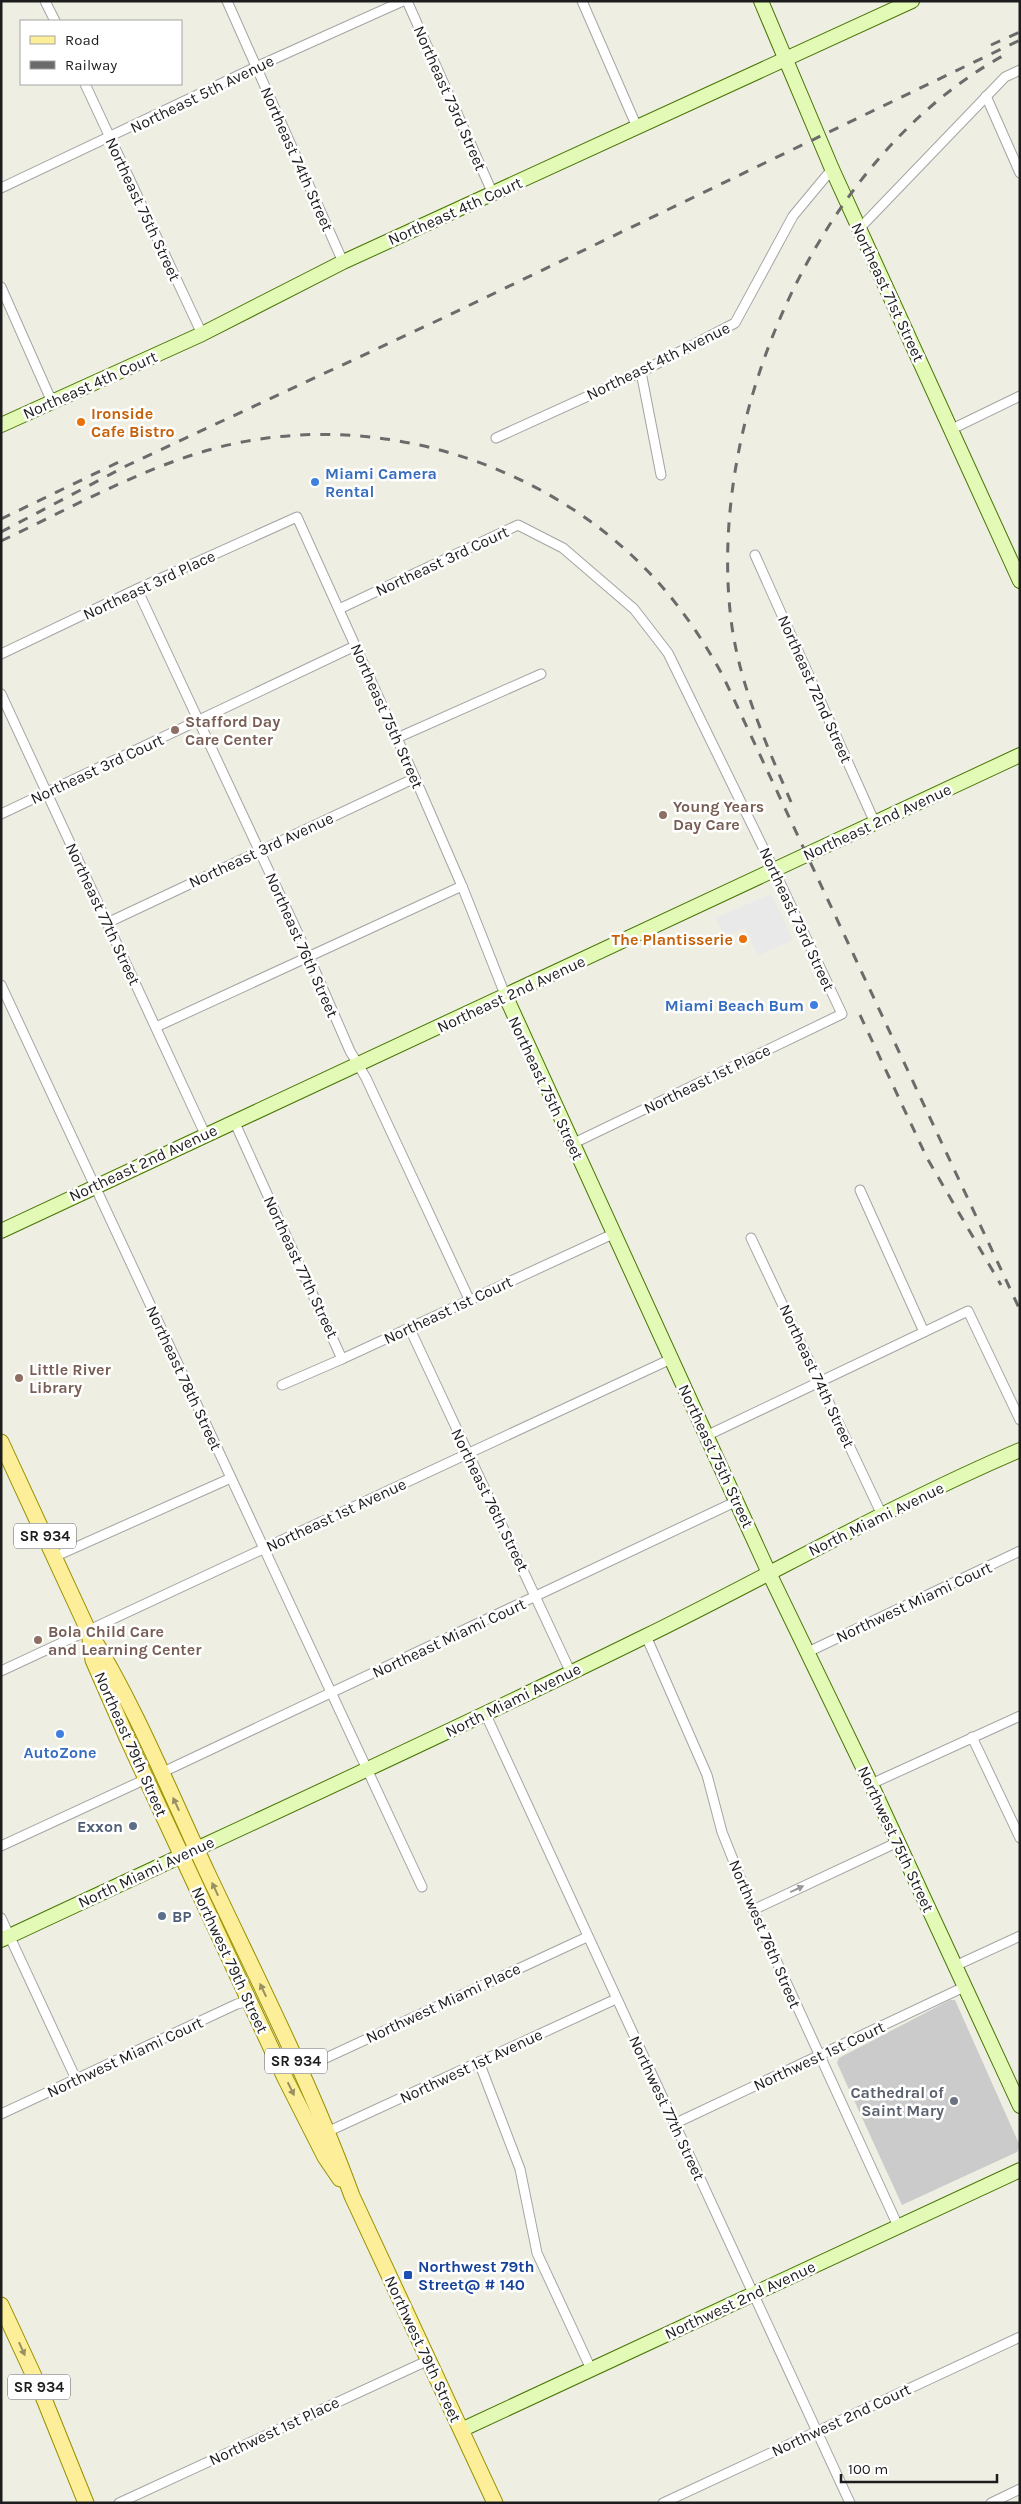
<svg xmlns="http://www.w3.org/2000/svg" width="1021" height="2504" font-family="Karla,sans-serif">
	<rect width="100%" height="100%" fill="#eeeee2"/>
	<polygon fill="#cbcbcb" points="950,2000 955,2000 1020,2146 1017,2152 902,2205 837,2063 839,2058"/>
	<polygon fill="#e9e9e9" points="771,894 793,940 758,955 745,928 725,936 715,918"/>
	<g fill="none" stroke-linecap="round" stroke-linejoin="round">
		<defs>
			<g id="street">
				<polyline points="45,1 55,21"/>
				<polyline points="227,1 343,262"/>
				<polyline points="407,1 493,194"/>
				<polyline points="582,1 637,127"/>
				<polyline points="85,84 202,334"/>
				<polyline points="986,96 1020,173"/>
				<polyline points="1,188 256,67 403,1"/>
				<polyline points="859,229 1005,77 1020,70"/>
				<polyline points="1,287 52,402"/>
				<polyline points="641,372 661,475"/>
				<polyline points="952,429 1020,396"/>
				<polyline points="496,438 641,372 735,323 793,216 832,169"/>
				<polyline points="755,555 875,823"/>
				<polyline points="137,589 309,957 350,1051 366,1078 469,1299"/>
				<polyline points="339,609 518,525 563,548 634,609 668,653 774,870 842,1014 572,1144"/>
				<polyline points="1,654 137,589 297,517 415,778 462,886 506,997"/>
				<polyline points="1,694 205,1134"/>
				<polyline points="397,738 541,674"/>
				<polyline points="1,814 355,646"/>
				<polyline points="107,923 415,778"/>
				<polyline points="1,985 422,1887"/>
				<polyline points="156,1027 462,886"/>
				<polyline points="234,1121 342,1359"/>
				<polyline points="860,1190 924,1332"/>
				<polyline points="751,1238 882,1515"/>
				<polyline points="409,1327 571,1673"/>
				<polyline points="282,1385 342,1359 613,1234"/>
				<polyline points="706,1436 968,1311 1020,1420"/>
				<polyline points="54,1557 231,1478"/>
				<polyline points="646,1636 707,1775 722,1832 753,1910 898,2226"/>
				<polyline points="808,1652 1020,1551"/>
				<polyline points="1,1671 671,1359"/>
				<polyline points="485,1713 850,2503"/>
				<polyline points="972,1737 1020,1838"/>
				<polyline points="161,1773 737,1501"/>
				<polyline points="871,1784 1020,1716"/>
				<polyline points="1,1846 146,1779"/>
				<polyline points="753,1910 898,1842"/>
				<polyline points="1,1918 76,2079"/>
				<polyline points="955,1966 1020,1936"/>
				<polyline points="479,2062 520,2169 537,2253 591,2369"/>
				<polyline points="300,2070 587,1937"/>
				<polyline points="1,2114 237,2004 250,2001"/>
				<polyline points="674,2124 964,1987"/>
				<polyline points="327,2132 616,1999"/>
				<polyline points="119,2503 429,2360"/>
				<polyline points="663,2503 1020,2337"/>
				<polyline points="991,2503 1020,2489"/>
			</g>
			<g id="secondary">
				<polyline points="761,1 832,169 1020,581"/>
				<polyline points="1,425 202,334 343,262 912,1"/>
				<polyline points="506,997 769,1573 871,1784 1020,2106"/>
				<polyline points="1,1231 1020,755"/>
				<path d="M1,1940c215,-101 430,-198 643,-303 125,-61 247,-132 376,-187"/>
				<polyline points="461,2430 1020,2170"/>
			</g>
			<g id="primary">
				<path d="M1,1442l87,188c48,77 82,163 120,244 50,106 104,212 144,322l143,307"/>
				<polyline points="90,1639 93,1660 128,1740 285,2078 325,2157 340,2179"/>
				<polyline points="1,2305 40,2389 86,2503"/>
			</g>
		</defs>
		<use href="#street" stroke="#a4a4a4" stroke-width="11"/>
		<use href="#secondary" stroke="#477503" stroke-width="16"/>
		<use href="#primary" stroke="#969000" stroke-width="17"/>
		<use href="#street" stroke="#fff" stroke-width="9"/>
		<use href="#secondary" stroke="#e2fab5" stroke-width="14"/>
		<use href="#primary" stroke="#fdef99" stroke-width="15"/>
		<g stroke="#6b6b6b" stroke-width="3" stroke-dasharray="10 10" stroke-linecap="butt">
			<polyline points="991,45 1020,32"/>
			<polyline points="1,519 123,460"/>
			<polyline points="1,532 128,465 443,318 1020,40"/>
			<path d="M1,541c70,-33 140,-73 215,-93 160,-42 341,16 448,141 23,27 42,56 59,87l297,634"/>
			<path d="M791,802c-24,-56 -50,-114 -59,-175 -29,-209 88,-475 278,-575"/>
			<polyline points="860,1015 927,1158 1001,1285"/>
		</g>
	</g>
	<defs><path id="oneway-solid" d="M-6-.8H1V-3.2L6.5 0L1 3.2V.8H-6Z" transform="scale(1.25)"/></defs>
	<g fill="#989061">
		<use href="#oneway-solid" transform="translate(176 1804) rotate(-115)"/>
		<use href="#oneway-solid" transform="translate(215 1889) rotate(-115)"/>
		<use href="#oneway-solid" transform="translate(263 1990) rotate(-115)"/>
		<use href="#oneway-solid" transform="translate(291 2089) rotate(64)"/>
		<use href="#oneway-solid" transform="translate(22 2349) rotate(66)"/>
	</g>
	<use fill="#999" href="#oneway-solid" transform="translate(797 1889) rotate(-25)"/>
	<g fill="#e8710a" stroke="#fff" stroke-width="2">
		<circle cx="81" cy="422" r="5"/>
		<circle cx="743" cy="939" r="5"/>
	</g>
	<g fill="#3f7fe0" stroke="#fff" stroke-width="2">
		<circle cx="315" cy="482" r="5"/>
		<circle cx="814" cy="1005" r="5"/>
		<circle cx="60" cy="1734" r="5"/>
	</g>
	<g fill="#8d6e63" stroke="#fff" stroke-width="2">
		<circle cx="175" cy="730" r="5"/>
		<circle cx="663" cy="815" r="5"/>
		<circle cx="19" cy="1378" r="5"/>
		<circle cx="38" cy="1640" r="5"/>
	</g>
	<g fill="#5c6f8a" stroke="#fff" stroke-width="2">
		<circle cx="133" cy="1826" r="5"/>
		<circle cx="162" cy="1916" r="5"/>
	</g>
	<circle fill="#6b7280" stroke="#fff" stroke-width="2" cx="954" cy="2101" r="5"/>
	<rect fill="#1a4fb4" stroke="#fff" stroke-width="2" x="403" y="2270" width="10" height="10" rx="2.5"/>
	<g text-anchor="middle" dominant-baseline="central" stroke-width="5" stroke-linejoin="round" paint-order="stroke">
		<g fill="#fff" stroke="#616161" stroke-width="1">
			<rect x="14" y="1523.5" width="62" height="25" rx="4"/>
			<rect x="265" y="2048.5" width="62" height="25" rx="4"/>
			<rect x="8" y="2374.5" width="62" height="25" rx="4"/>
		</g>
		<g font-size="15" font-weight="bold" fill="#1d1d1d">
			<text x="45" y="1536">SR 934</text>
			<text x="296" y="2061">SR 934</text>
			<text x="39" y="2387">SR 934</text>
		</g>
		<g font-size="16" fill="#1d1d1d" stroke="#fff">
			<text transform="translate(202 94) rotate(-26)">Northeast 5th Avenue</text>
			<text transform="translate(450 98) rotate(66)">Northeast 73rd Street</text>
			<text transform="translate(297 159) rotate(66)">Northeast 74th Street</text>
			<text transform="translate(143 209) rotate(65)">Northeast 75th Street</text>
			<text transform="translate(455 211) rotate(-24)">Northeast 4th Court</text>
			<text transform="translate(888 292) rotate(65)">Northeast 71st Street</text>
			<text transform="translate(658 361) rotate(-26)">Northeast 4th Avenue</text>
			<text transform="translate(90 385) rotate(-24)">Northeast 4th Court</text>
			<text transform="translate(442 561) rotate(-25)">Northeast 3rd Court</text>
			<text transform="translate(149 585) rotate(-25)">Northeast 3rd Place</text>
			<text transform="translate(815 689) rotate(66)">Northeast 72nd Street</text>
			<text transform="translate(387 716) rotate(66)">Northeast 75th Street</text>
			<text transform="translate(97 769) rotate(-25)">Northeast 3rd Court</text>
			<text transform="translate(877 822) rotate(-25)">Northeast 2nd Avenue</text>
			<text transform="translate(261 850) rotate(-25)">Northeast 3rd Avenue</text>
			<text transform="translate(103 914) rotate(65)">Northeast 77th Street</text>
			<text transform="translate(797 919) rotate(65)">Northeast 73rd Street</text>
			<text transform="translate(302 945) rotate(66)">Northeast 76th Street</text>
			<text transform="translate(511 994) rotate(-25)">Northeast 2nd Avenue</text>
			<text transform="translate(707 1079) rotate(-26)">Northeast 1st Place</text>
			<text transform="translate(546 1088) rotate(65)">Northeast 75th Street</text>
			<text transform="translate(143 1163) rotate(-25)">Northeast 2nd Avenue</text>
			<text transform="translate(301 1267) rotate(65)">Northeast 77th Street</text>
			<text transform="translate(448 1310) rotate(-25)">Northeast 1st Court</text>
			<text transform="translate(817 1376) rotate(65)">Northeast 74th Street</text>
			<text transform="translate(184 1378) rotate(65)">Northeast 78th Street</text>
			<text transform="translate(716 1456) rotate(65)">Northeast 75th Street</text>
			<text transform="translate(490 1500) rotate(64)">Northeast 76th Street</text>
			<text transform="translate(336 1515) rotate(-25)">Northeast 1st Avenue</text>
			<text transform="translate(876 1519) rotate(-26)">North Miami Avenue</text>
			<text transform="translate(914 1602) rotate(-25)">Northwest Miami Court</text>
			<text transform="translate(449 1638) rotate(-25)">Northeast Miami Court</text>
			<text transform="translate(513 1700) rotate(-26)">North Miami Avenue</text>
			<text transform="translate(131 1744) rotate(66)">Northeast 79th Street</text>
			<text transform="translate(896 1839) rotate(65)">Northwest 75th Street</text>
			<text transform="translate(146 1872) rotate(-25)">North Miami Avenue</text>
			<text transform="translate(765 1934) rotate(67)">Northwest 76th Street</text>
			<text transform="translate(230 1960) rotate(65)">Northwest 79th Street</text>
			<text transform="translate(443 2003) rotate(-25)">Northwest Miami Place</text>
			<text transform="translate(819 2056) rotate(-25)">Northwest 1st Court</text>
			<text transform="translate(125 2057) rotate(-25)">Northwest Miami Court</text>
			<text transform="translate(471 2066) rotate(-25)">Northwest 1st Avenue</text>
			<text transform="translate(667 2108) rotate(65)">Northwest 77th Street</text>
			<text transform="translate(740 2300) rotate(-25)">Northwest 2nd Avenue</text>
			<text transform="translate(423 2349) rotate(65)">Northwest 79th Street</text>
			<text transform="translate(841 2420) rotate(-25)">Northwest 2nd Court</text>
			<text transform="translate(274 2431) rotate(-25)">Northwest 1st Place</text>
		</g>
		<g font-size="16" font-weight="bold" fill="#c56008" stroke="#fff" text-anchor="start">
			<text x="91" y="413">Ironside<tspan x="91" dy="18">Cafe Bistro</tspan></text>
			<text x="733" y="939" text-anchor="end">The Plantisserie</text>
		</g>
		<g font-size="16" font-weight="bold" fill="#366cbe" stroke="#fff" text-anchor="start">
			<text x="325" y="473">Miami Camera<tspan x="325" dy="18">Rental</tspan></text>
			<text x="804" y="1005" text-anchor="end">Miami Beach Bum</text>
			<text x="60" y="1752" text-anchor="middle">AutoZone</text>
		</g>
		<g font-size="16" font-weight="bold" fill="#785e54" stroke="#fff" text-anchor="start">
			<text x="185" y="721">Stafford Day<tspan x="185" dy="18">Care Center</tspan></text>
			<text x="673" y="806">Young Years<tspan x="673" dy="18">Day Care</tspan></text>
			<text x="29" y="1369">Little River<tspan x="29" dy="18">Library</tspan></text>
			<text x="48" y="1631">Bola Child Care<tspan x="48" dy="18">and Learning Center</tspan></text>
		</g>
		<g font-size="16" font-weight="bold" fill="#4e5e75" stroke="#fff" text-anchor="end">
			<text x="123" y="1826">Exxon</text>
			<text x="172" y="1916" text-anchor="start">BP</text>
		</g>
		<g font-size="16" font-weight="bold" fill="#5b616d" stroke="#fff" text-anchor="end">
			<text x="944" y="2092">Cathedral of<tspan x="944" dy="18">Saint Mary</tspan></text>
		</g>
		<g font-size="16" font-weight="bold" fill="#164399" stroke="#fff" text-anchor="start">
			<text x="418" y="2266">Northwest 79th<tspan x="418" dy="18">Street@ # 140</tspan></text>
		</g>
	</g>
	<rect width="1021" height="2504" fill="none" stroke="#1d1d1d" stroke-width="5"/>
	<rect x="20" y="20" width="162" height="65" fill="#ffffff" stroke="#a5a5a5"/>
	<rect x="30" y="36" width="25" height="8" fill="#fdef99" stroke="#a5a5a5"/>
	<text x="65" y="45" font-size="15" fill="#1d1d1d">Road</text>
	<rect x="30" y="61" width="25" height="8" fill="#6b6b6b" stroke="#a5a5a5"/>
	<text x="65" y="70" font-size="15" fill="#1d1d1d">Railway</text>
	<path d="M841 2474v8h156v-8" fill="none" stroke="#1d1d1d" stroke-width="2.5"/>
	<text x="848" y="2474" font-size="15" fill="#1d1d1d" stroke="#ffffff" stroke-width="4" paint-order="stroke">100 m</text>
</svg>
